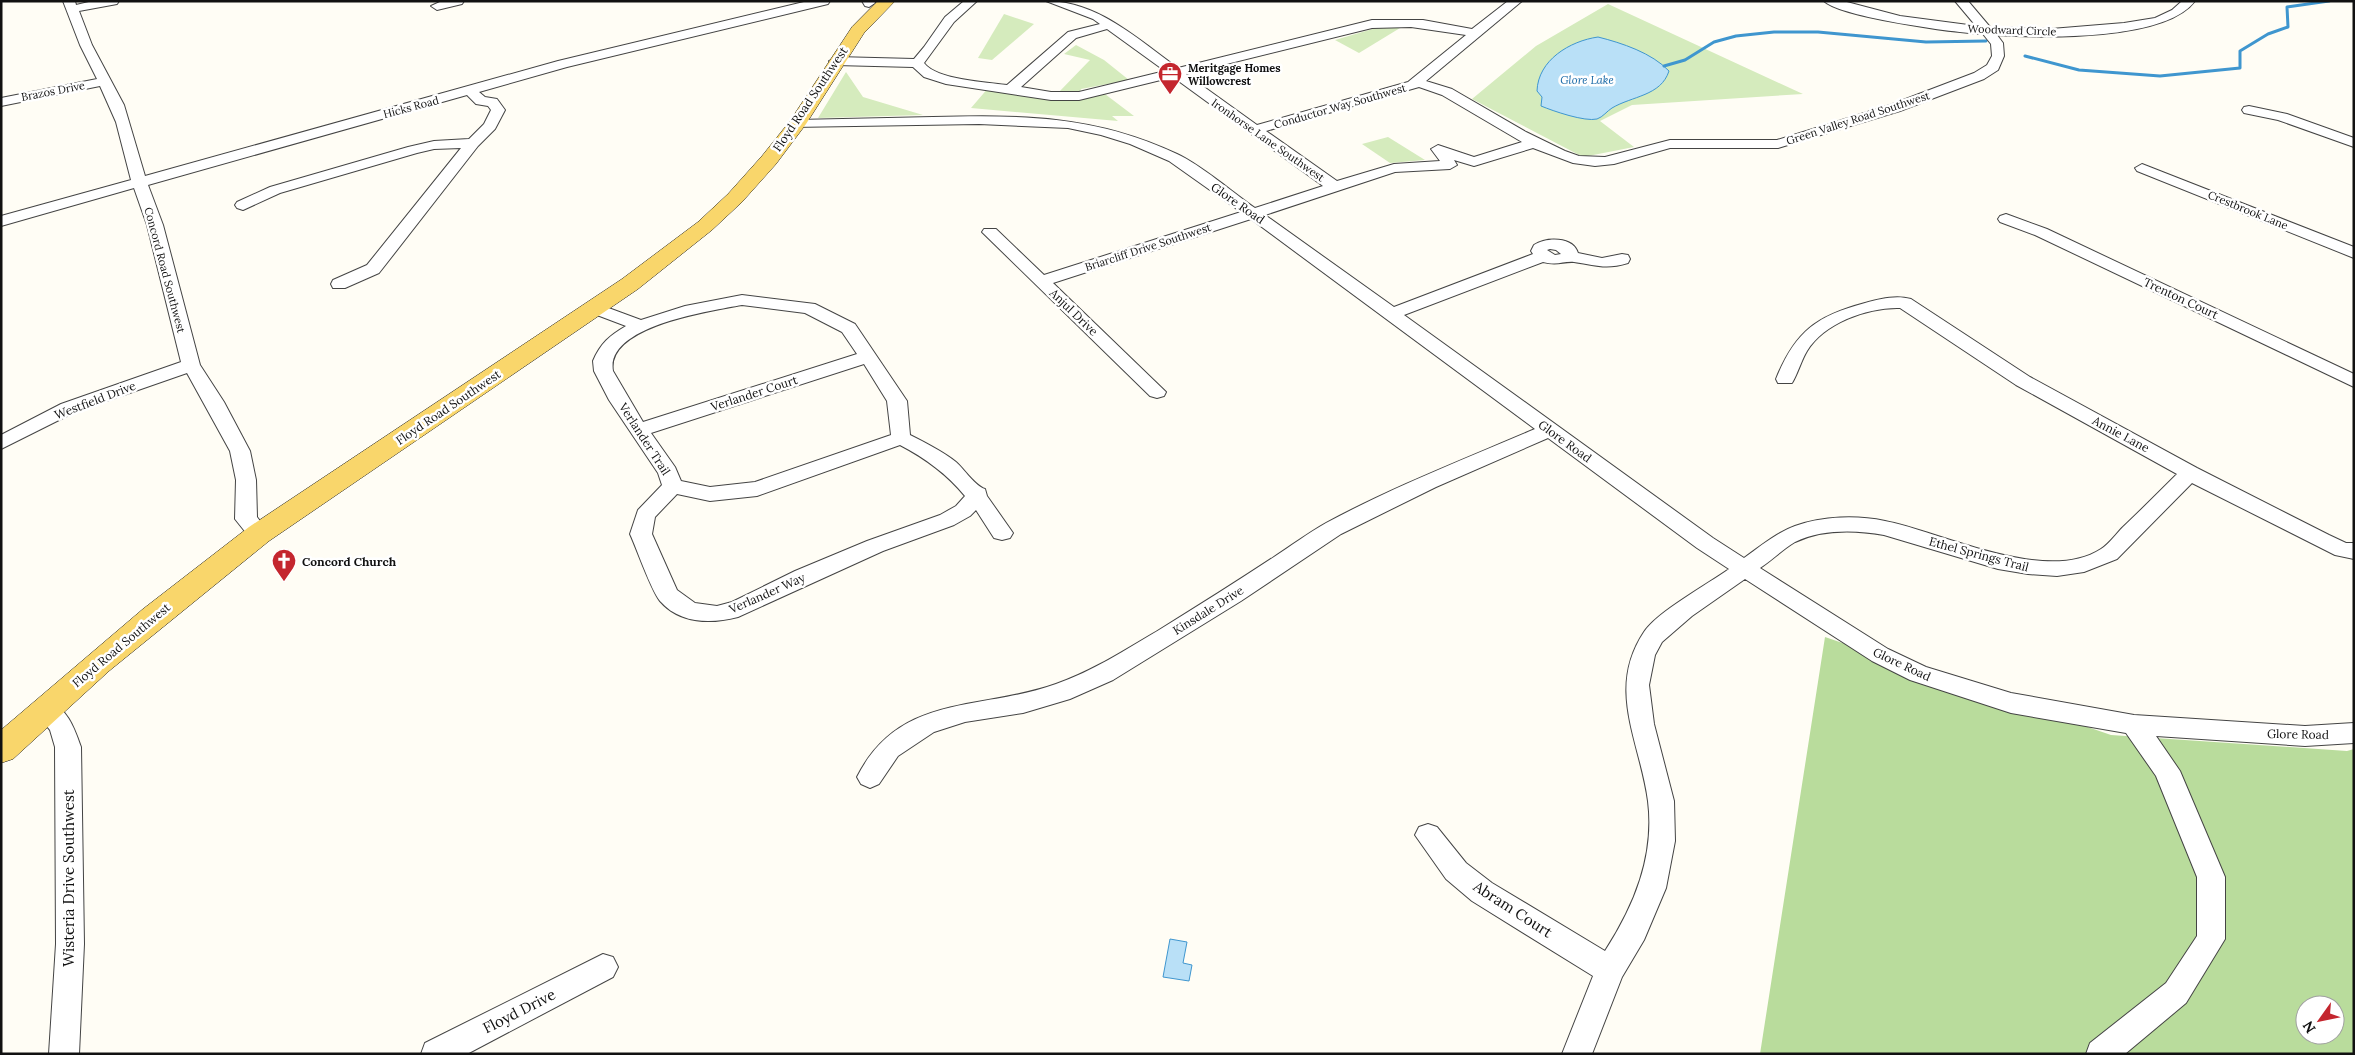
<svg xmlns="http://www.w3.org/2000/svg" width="2355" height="1055" font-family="Lora,serif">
	<rect width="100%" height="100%" fill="#fffdf5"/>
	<g fill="#d5ebbd">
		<polygon points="1608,4 1803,94 1632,105 1600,121 1634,147 1583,157 1472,99 1536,46"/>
		<polygon points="1004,14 1034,24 992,60 978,58"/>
		<polygon points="1376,28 1400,28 1359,53 1335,40"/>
		<polygon points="1076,45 1104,60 1129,80 1081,89 1080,92 1058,93 1090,60 1064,54"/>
		<polygon points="846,72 863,97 923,115 818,118"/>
		<polygon points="989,87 1042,94 1101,91 1134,116 1112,116 1118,121 971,108"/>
		<polygon points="1388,137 1425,160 1390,163 1362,144"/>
	</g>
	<path fill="#b9dc9c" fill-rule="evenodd" d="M1825,637l286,98 236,16 7,-2v305h-594zM2305,1005h30v30h-30z"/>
	<g fill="#b9e0f7" stroke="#3f96cf">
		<path d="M1598,37c24,6 54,16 71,34 -8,25 -37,25 -57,37 -5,3 -9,9 -15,11 -12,3 -44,-8 -56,-13l1,-9 -5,-6c1,-31 33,-50 61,-54z"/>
		<polygon points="1170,939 1187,942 1183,963 1192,965 1189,981 1163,977"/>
	</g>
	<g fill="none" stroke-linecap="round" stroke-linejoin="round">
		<g stroke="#3f96cf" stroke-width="3">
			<polyline points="2025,56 2079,70 2160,76 2240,68 2240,51 2268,34 2288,27 2287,7 2329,1"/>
			<polyline points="1664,66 1685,60 1714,42 1736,36 1774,32 1818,32 1926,42 1986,41"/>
		</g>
		<defs>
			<g id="minor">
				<polygon points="63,1 75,1 76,5 93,1 119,1 117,4 79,11 92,45 124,105 145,176 558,61 808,1 830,1 828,4 567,67 479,92 485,97 497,99 505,110 495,129 478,146 379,273 345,288 333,288 331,284 333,280 367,265 461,148 434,149 417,153 280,193 243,210 237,208 235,205 237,202 270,187 408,147 434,141 469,139 484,124 491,110 488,106 476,104 467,95 148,185 163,225 200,365 224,402 250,451 256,480 257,517 270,534 267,539 259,541 251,539 235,519 236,480 230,451 187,373 75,412 1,449 1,435 61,404 181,362 147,225 134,188 1,226 1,216 131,180 116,122 100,86 1,106 1,98 97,79 80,45"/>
				<polygon points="442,1 464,1 462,4 437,10 431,6"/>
				<polygon points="862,1 874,1 875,3 869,7 865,6"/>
				<path d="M964,1h13l-23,21 -30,41c13,17 62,19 83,22l61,-53 32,-8 -7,-5 -47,-18c52,0 91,38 132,67l194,-48h51l49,9 36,-28h14l-96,80 26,8 74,43 39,19 14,5 26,1 65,-17h107l113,-35 84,-32 13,-8 5,-9 -1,-12 -8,-10c-27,-1 -143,-17 -159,-33h19l57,15 76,10 -21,-25h13l22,26 61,2 73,-6 31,-5 17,-8 10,-9h13c-30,40 -151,37 -198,34l6,8 1,13 -6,14 -14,9 -84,32 -122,37h-108l-56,16 -19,2 -22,-3 -40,-15 -59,18 -20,-6 3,5 -7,4 -55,3 -130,43 129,92 139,-53 -2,-3 3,-6c12,-8 39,-9 44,8l24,5 20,-4 6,1 2,4 -2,4c-23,7 -32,2 -54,-1 -11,-1 -16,4 -31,0l-139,53 309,223 31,20c17,-12 32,-25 51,-32 28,-10 62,-11 90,-5 57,11 161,64 216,28 8,-5 15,-15 22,-22 18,-17 36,-35 54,-53l-161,-89 -116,-77c-32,-1 -76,15 -93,43 -6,10 -9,22 -15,32h-14l-2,-4c19,-47 40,-63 89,-76 16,-4 30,-8 46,-4l119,78 167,91 132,67 17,8h8v16l-19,-4 -143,-72 -75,76 -33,13 -27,4 -29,-2 -30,-5 -114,-34c-28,-5 -62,-6 -89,7 -12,7 -23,18 -35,26l128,81 38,18 85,26 123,22 171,11 49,-3v20l-49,3 -149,-10 24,35 45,106v62l-39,64 -61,51h-39l4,-11 76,-60 31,-47v-59l-41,-101 -30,-43 -115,-20 -101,-33 -38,-19 -127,-82 -53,37 -30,26 -7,13 -6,30 5,39 20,77 1,40 -9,47 -22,52 -22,37 -30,77h-30l31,-78 -121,-75 -26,-22 -31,-44 4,-8 9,-3 9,3 29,36 26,20 113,68c29,-45 50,-95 43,-150 -8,-60 -42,-112 -4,-169 13,-20 64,-48 85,-63l-32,-21 -149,-110 -112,49 -95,47 -100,67 -128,79 -43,19 -47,14 -58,9 -31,10 -36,24 -19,28 -9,4 -9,-4 -4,-7c43,-85 125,-66 199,-93 37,-13 69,-34 103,-54 39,-24 77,-48 115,-73 17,-11 34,-24 52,-34 67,-36 139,-64 209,-94l-284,-210 -198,64 113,109 -2,4 -7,2 -7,-2 -168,-164 2,-3h12l48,46 197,-63 -72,-51 -39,-17 -29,-9 -33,-7 -89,-4 -187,3 -2,-3 2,-3 5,-1c45,-1 91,-2 136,-3 89,-2 162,-2 244,37 24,11 55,38 78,54l68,-22 -150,-109 -94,23h-28l-105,-16 -22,-7 -11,-10 -77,-2 -7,-4 7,-4 78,2 10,-12 21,-30zM1411,27l55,8 -58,47 -151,43 -71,-51 186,-46zM1107,29l58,42 -86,21h-28l-30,-5 55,-49zM1419,87l23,8 80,47 -48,15 -36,-12 -7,4 9,12 -46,3 -57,17 -71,-50zM1550,249l6,1 5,4 -6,1 -8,-5z"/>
				<polygon points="2249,106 2287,114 2354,138 2354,147 2278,120 2244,113 2242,110 2244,107"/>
				<polygon points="2142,164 2354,247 2354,258 2137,171 2135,168"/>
				<polygon points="2006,214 2047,229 2354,374 2354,387 2035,235 2000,222 1998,219 2000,216"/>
				<path d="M742,295l73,9 40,20 52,77 3,34c16,8 32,16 46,27 8,7 19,24 29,27l2,7 26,37 -3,5 -8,2 -8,-2 -18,-28 -6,6 -16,9 -71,26 -145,66c-27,7 -58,7 -78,-16 -9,-11 -23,-52 -30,-67l8,-24 24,-25 -4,-12 -49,-73 -15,-29 -1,-10c7,-17 17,-26 33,-35l-37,-14 -3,-4 3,-4 6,-1 46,17 44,-14zM742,305l63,8 37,19 15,22 -214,68 -30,-51c-8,-45 97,-60 129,-66zM864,364l23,37 4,34 -136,47 -45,5 -29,-6 -6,-14 -24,-34zM900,445c25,13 47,29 65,51l-9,10 -16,9 -73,26 -72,30 -63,31 -15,4 -22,-3 -18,-13 -25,-56 3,-17 22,-23 33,7 47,-5z"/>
				<path d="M45,699c22,8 29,28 36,48l3,197 -5,110h-30l7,-110 -1,-197 -5,-17 -17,-21 3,-7z"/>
				<polygon points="603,954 613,957 618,967 613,977 467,1054 421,1054 425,1043"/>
			</g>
			<polygon id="major" points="878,1 895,1 864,33 806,124 776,164 742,202 712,230 638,289 269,541 109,671 13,759 1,763 1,730 143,609 249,527 622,279 698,222 728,194 762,156 790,121 852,27"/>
		</defs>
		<use href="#minor" stroke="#444" stroke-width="2"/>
		<use href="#major" stroke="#222" stroke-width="1"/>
		<use href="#minor" fill="#fff" fill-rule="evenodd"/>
		<use href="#major" fill="#f9d66b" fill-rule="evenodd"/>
	</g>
	<defs>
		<symbol id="office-pin" viewBox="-11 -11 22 30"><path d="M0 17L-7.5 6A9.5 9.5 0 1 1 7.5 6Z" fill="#c4262e" stroke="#fff"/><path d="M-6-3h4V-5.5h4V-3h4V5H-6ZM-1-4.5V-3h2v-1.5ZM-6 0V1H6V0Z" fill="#fff"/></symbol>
		<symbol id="church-pin" viewBox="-11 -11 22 30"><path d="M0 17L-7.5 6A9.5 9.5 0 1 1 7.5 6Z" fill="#c4262e" stroke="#fff"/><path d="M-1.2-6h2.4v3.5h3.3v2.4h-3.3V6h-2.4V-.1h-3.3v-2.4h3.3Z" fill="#fff"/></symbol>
	</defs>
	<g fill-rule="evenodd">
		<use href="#office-pin" x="1156" y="60" width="28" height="38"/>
		<use href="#church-pin" x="270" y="547" width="28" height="38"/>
	</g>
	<g text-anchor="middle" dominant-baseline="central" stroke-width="5" stroke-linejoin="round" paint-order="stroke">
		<g font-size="11" fill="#111" stroke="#fff">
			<text transform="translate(2012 30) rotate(2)">Woodward Circle</text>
			<text transform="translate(53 91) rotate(-11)">Brazos Drive</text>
			<text transform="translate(1340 106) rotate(-16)">Conductor Way Southwest</text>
			<text transform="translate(411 107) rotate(-15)">Hicks Road</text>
			<text transform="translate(1858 118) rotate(-18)">Green Valley Road Southwest</text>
			<text transform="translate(1268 140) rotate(35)">Ironhorse Lane Southwest</text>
			<text transform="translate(2248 210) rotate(22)">Crestbrook Lane</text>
			<text transform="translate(1148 247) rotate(-18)">Briarcliff Drive Southwest</text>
			<text transform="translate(165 270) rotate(75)">Concord Road Southwest</text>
		</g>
		<g font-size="11" font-weight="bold" fill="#111" stroke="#fff" text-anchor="start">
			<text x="1188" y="68">Meritgage Homes<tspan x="1188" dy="13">Willowcrest</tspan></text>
		</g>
		<g font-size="11" font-style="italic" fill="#1768a6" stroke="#fff">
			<text x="1587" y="80">Glore Lake</text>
		</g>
		<g font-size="12" fill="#111" stroke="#fff">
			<text transform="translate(810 99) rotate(-56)">Floyd Road Southwest</text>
			<text transform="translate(1238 203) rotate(35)">Glore Road</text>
			<text transform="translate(2181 298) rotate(25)">Trenton Court</text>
			<text transform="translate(1074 312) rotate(44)">Anjul Drive</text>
			<text transform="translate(754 393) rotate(-18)">Verlander Court</text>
			<text transform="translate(95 400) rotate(-21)">Westfield Drive</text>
			<text transform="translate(448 407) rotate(-34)">Floyd Road Southwest</text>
			<text transform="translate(2121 434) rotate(28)">Annie Lane</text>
			<text transform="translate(645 439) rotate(57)">Verlander Trail</text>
			<text transform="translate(1565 441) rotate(36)">Glore Road</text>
			<text transform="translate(1979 554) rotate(15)">Ethel Springs Trail</text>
			<text transform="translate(767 593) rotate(-24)">Verlander Way</text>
			<text transform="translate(1208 610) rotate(-32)">Kinsdale Drive</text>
			<text transform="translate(121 645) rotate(-40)">Floyd Road Southwest</text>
			<text transform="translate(1902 664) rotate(25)">Glore Road</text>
			<text transform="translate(2298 734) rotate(1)">Glore Road</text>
		</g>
		<g font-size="12" font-weight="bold" fill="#111" stroke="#fff" text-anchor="start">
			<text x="302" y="561">Concord Church</text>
		</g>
		<g font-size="15" fill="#111" stroke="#fff">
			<text transform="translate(68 878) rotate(-90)">Wisteria Drive Southwest</text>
			<text transform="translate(1513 909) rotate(33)">Abram Court</text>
			<text transform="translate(519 1011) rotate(-27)">Floyd Drive</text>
		</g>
	</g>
	<rect width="2355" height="1055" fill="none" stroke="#111111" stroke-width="5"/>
	<g transform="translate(2320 1020) rotate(237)"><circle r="24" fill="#ffffff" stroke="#a0a0a0"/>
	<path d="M0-4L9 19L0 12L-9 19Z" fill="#c4262e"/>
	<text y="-8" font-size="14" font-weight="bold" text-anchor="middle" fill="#111111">N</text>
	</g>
</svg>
